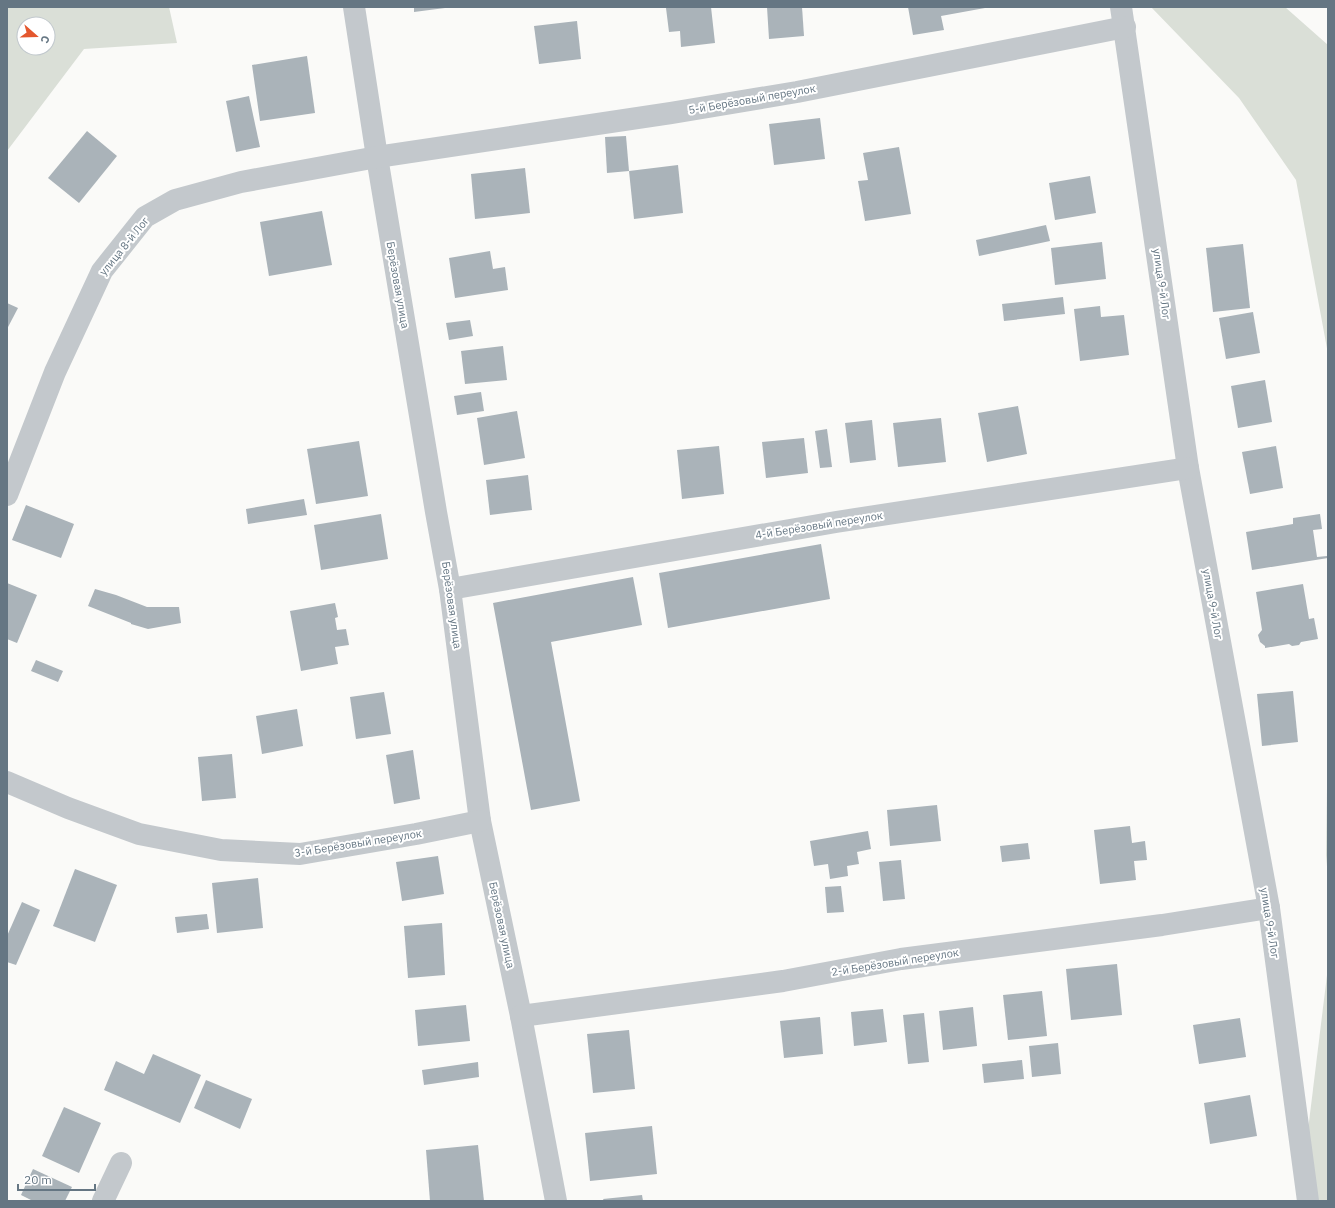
<svg xmlns="http://www.w3.org/2000/svg" width="1335" height="1208" font-family="'IBM Plex Sans',sans-serif">
	<rect width="100%" height="100%" fill="#fafaf8"/>
	<g fill="#dadfd7" fill-rule="evenodd">
		<path d="M7,7h162l8,36 -93,6 -77,102zM24,24h24v24h-24z"/>
		<polygon points="1151,7 1285,7 1328,45 1328,354 1296,180 1239,98"/>
		<polygon points="1328,720 1328,878 1326,855"/>
		<polygon points="1328,967 1328,1201 1316,1201 1308,1130"/>
	</g>
	<g fill="#aab3b9">
		<polygon points="414,7 445,7 445,8 414,12"/>
		<polygon points="677,7 711,7 715,43 681,47 680,31 669,32 666,8"/>
		<polygon points="767,7 802,7 804,36 769,39"/>
		<polygon points="908,7 985,7 985,8 941,16 944,30 913,35"/>
		<polygon points="577,21 581,59 539,64 534,26"/>
		<polygon points="307,56 315,113 260,121 252,65"/>
		<polygon points="249,96 260,147 236,152 226,101"/>
		<polygon points="820,118 825,159 774,165 769,124"/>
		<polygon points="87,131 117,156 79,203 48,178"/>
		<polygon points="626,136 629,171 607,173 605,137"/>
		<polygon points="899,147 911,214 865,221 858,181 868,180 863,153"/>
		<polygon points="678,165 683,213 634,219 629,171"/>
		<polygon points="525,168 530,213 475,219 471,174"/>
		<polygon points="1090,176 1096,213 1055,220 1049,183"/>
		<polygon points="322,211 332,265 269,276 260,222"/>
		<polygon points="1046,225 1050,241 979,256 976,240"/>
		<polygon points="1102,242 1106,279 1055,285 1051,248"/>
		<polygon points="1243,244 1250,308 1213,312 1206,248"/>
		<polygon points="490,251 493,269 505,267 508,290 455,298 449,258"/>
		<polygon points="1063,297 1065,314 1004,321 1002,304"/>
		<polygon points="7,303 18,308 7,329"/>
		<polygon points="1100,306 1101,317 1124,315 1129,355 1080,361 1074,309"/>
		<polygon points="1253,312 1260,353 1226,359 1219,318"/>
		<polygon points="470,320 473,336 449,340 446,323"/>
		<polygon points="503,346 507,380 465,384 461,351"/>
		<polygon points="1265,380 1272,422 1238,428 1231,386"/>
		<polygon points="481,392 484,411 457,415 454,396"/>
		<polygon points="1018,406 1027,454 987,462 978,413"/>
		<polygon points="517,411 525,458 484,465 477,418"/>
		<polygon points="941,418 946,462 898,467 893,423"/>
		<polygon points="872,420 876,460 850,463 845,423"/>
		<polygon points="827,429 832,467 820,468 815,431"/>
		<polygon points="804,438 808,473 766,478 762,442"/>
		<polygon points="359,441 368,496 316,504 307,449"/>
		<polygon points="719,446 724,494 682,499 677,450"/>
		<polygon points="1276,446 1283,488 1250,494 1242,452"/>
		<polygon points="528,475 532,510 490,515 486,480"/>
		<polygon points="304,499 307,515 248,524 246,509"/>
		<polygon points="26,505 74,524 61,558 12,540"/>
		<polygon points="381,514 388,559 321,570 314,525"/>
		<polygon points="1320,514 1322,529 1313,530 1317,557 1327,556 1328,558 1252,570 1246,532 1293,524 1293,518"/>
		<polygon points="821,544 830,599 668,628 659,573"/>
		<polygon points="633,577 642,625 551,642 580,801 531,810 493,603"/>
		<polygon points="7,583 37,595 17,643 7,639"/>
		<polygon points="1303,584 1309,619 1314,618 1318,639 1301,642 1299,645 1292,646 1289,644 1265,648 1265,646 1260,642 1258,635 1262,630 1256,592"/>
		<polygon points="95,589 116,595 147,607 179,607 181,623 148,629 131,624 131,623 88,606"/>
		<polygon points="335,603 338,617 335,618 337,630 346,629 349,645 335,647 338,664 301,671 290,611"/>
		<polygon points="36,660 63,671 58,682 31,671"/>
		<polygon points="1293,691 1298,742 1262,746 1257,694"/>
		<polygon points="384,692 391,734 356,739 350,697"/>
		<polygon points="297,709 303,746 262,754 256,716"/>
		<polygon points="413,750 420,799 394,804 386,755"/>
		<polygon points="232,754 236,798 202,801 198,757"/>
		<polygon points="937,805 941,841 890,846 887,810"/>
		<polygon points="1130,826 1132,843 1145,841 1147,860 1134,861 1136,880 1100,884 1094,830"/>
		<polygon points="868,831 871,849 857,852 859,864 847,866 848,876 830,879 828,864 814,866 810,841"/>
		<polygon points="1028,843 1030,859 1002,862 1000,846"/>
		<polygon points="438,856 444,894 402,901 396,862"/>
		<polygon points="901,860 905,899 883,901 879,862"/>
		<polygon points="75,869 117,885 95,942 53,926"/>
		<polygon points="258,878 263,928 217,933 212,883"/>
		<polygon points="841,886 844,912 827,913 825,887"/>
		<polygon points="22,902 40,910 16,965 7,962 7,936"/>
		<polygon points="207,914 209,929 177,933 175,917"/>
		<polygon points="442,923 445,975 408,978 404,926"/>
		<polygon points="1117,964 1122,1015 1071,1020 1066,969"/>
		<polygon points="1042,991 1047,1036 1008,1040 1003,995"/>
		<polygon points="466,1005 470,1041 418,1046 415,1010"/>
		<polygon points="973,1007 977,1046 943,1050 939,1011"/>
		<polygon points="883,1009 887,1042 854,1046 851,1012"/>
		<polygon points="924,1013 929,1062 908,1064 903,1015"/>
		<polygon points="820,1017 823,1054 784,1058 780,1021"/>
		<polygon points="1240,1018 1246,1057 1199,1064 1193,1025"/>
		<polygon points="629,1030 635,1089 593,1093 587,1034"/>
		<polygon points="1058,1043 1061,1074 1032,1077 1029,1046"/>
		<polygon points="153,1054 201,1075 180,1123 104,1090 116,1061 144,1074"/>
		<polygon points="1022,1060 1024,1079 984,1083 982,1064"/>
		<polygon points="478,1062 479,1077 424,1085 422,1070"/>
		<polygon points="206,1080 252,1099 240,1129 194,1108"/>
		<polygon points="1250,1095 1257,1136 1210,1144 1204,1103"/>
		<polygon points="64,1107 101,1123 79,1173 42,1156"/>
		<polygon points="652,1126 657,1174 590,1181 585,1133"/>
		<polygon points="478,1145 484,1201 430,1201 426,1150"/>
		<polygon points="33,1169 72,1187 65,1201 33,1201 21,1195"/>
		<polygon points="642,1195 643,1201 604,1201 603,1199"/>
	</g>
	<g fill="none" stroke-linecap="round" stroke-linejoin="round">
		<g stroke="#c3c8cc" stroke-width="22">
			<polyline points="354,7 377,157 436,512 450,589 480,821 521,1016 556,1201"/>
			<polyline points="1121,7 1188,468 1269,908 1308,1201"/>
			<polyline points="7,495 55,372 102,271 145,217 175,200 241,182 377,157 671,113 797,92 1125,27"/>
			<polyline points="450,589 836,522 1188,468"/>
			<polyline points="7,782 68,808 139,834 221,850 300,854 416,834 480,821"/>
			<polyline points="521,1016 783,981 901,959 1162,925 1269,908"/>
			<polyline points="103,1201 121,1163"/>
		</g>
	</g>
	<g text-anchor="middle" dominant-baseline="central" stroke-width="4" stroke-linejoin="round" paint-order="stroke">
		<g font-size="11" fill="#657683" stroke="#fff">
			<text transform="translate(752 99) rotate(-10)">5-й Берёзовый переулок</text>
			<text transform="translate(124 246) rotate(-51)">улица 8-й Лог</text>
			<text transform="translate(1162 284) rotate(82)">улица 9-й Лог</text>
			<text transform="translate(398 285) rotate(80)">Берёзовая улица</text>
			<text transform="translate(819 525) rotate(-9)">4-й Берёзовый переулок</text>
			<text transform="translate(1213 604) rotate(80)">улица 9-й Лог</text>
			<text transform="translate(452 605) rotate(82)">Берёзовая улица</text>
			<text transform="translate(358 843) rotate(-9)">3-й Берёзовый переулок</text>
			<text transform="translate(1270 923) rotate(81)">улица 9-й Лог</text>
			<text transform="translate(502 925) rotate(78)">Берёзовая улица</text>
			<text transform="translate(895 962) rotate(-9)">2-й Берёзовый переулок</text>
		</g>
	</g>
	<rect width="1335" height="1208" fill="none" stroke="#657683" stroke-width="16"/>
	<g transform="translate(36 36) rotate(110)"><circle r="19" fill="#ffffff" stroke="#c1c8cd"/>
	<path d="M0-3L7 15L0 10L-7 15Z" fill="#e4572e"/>
	<text y="-6" font-size="11" font-weight="bold" text-anchor="middle" fill="#657683">С</text>
	</g>
	<path d="M18 1184v6h77v-6" fill="none" stroke="#657683" stroke-width="2"/>
	<text x="24" y="1184" font-size="12" fill="#657683" stroke="#ffffff" stroke-width="3" paint-order="stroke">20 m</text>
</svg>
